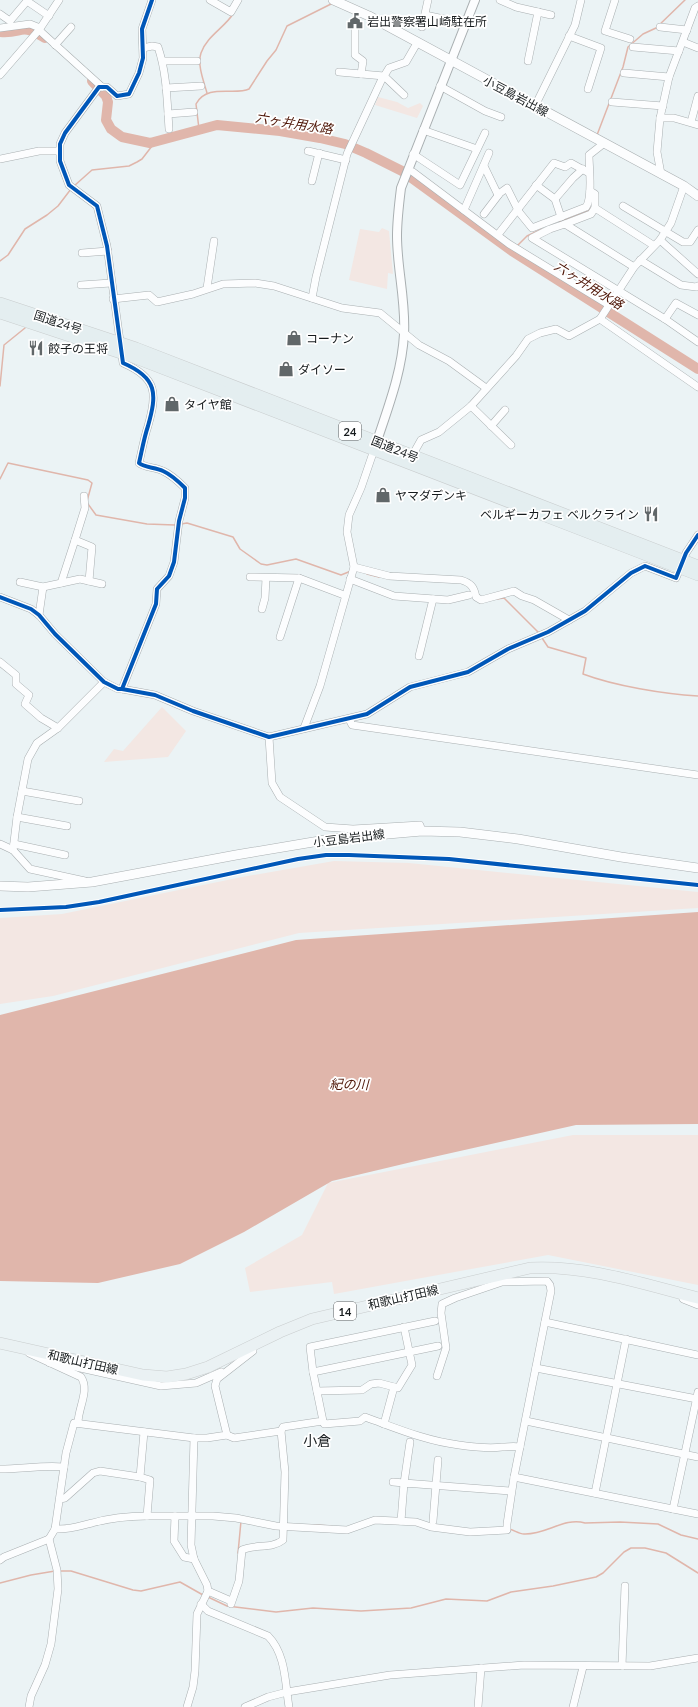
<svg xmlns="http://www.w3.org/2000/svg" width="698" height="1707" font-family="Lato,'Noto Sans JP',sans-serif">
	<rect width="100%" height="100%" fill="#ebf3f5"/>
	<g fill="#f3e7e3">
		<polygon points="378,97 397,102 408,108 420,103 423,106 417,118 375,105"/>
		<polygon points="382,228 389,231 393,274 388,273 387,289 349,280 360,229 379,232"/>
		<polygon points="162,707 186,731 168,757 104,762 114,749 123,751"/>
		<polygon points="334,861 409,863 698,892 698,908 299,933 53,996 0,1004 0,918 62,914 242,877"/>
		<polygon points="573,1135 698,1135 698,1285 548,1255 334,1294 332,1282 250,1292 245,1268 302,1235 328,1183"/>
	</g>
	<polygon fill="#e0b6ab" points="698,912 698,1124 576,1125 420,1160 332,1181 244,1232 180,1264 98,1283 0,1281 0,1015 296,940"/>
	<g fill="none" stroke-linecap="round" stroke-linejoin="round">
		<g stroke="#e0b6ab" stroke-width="1.5">
			<path d="M207,93c-3,-11 -10,-28 -6,-40 5,-16 24,-26 32,-39"/>
			<path d="M199,129l-3,-25c11,-21 39,-8 53,-15l18,-28 9,-11 11,-24 44,-22"/>
			<polyline points="597,135 623,67 628,47 643,34 656,28 685,0"/>
			<polyline points="74,186 92,170 129,166 137,162 142,159 152,146 150,143"/>
			<polyline points="559,222 588,211 591,208"/>
			<polyline points="517,246 527,236 542,229"/>
			<polyline points="0,261 8,255 25,229 47,215 58,206 71,189"/>
			<polyline points="0,386 4,345 25,328"/>
			<polyline points="0,479 8,463 88,480 92,483 87,501"/>
			<polyline points="88,504 96,515 147,524 175,525"/>
			<polyline points="181,524 187,523 233,537 240,549 261,564 267,565 296,559 341,575 351,571"/>
			<polyline points="367,574 379,577"/>
			<polyline points="497,599 504,598 539,633"/>
			<path d="M542,638l6,9 38,11 -3,16c32,12 81,20 115,22"/>
			<polyline points="312,1525 332,1526"/>
			<path d="M509,1529c5,1 10,5 15,5 22,1 40,-17 61,-11l35,-1 38,2 23,11 17,4"/>
			<polyline points="238,1553 241,1521"/>
			<polyline points="58,1571 71,1571 133,1590 141,1591 180,1582 203,1595"/>
			<polyline points="0,1583 31,1575 55,1571"/>
			<polyline points="208,1597 227,1606 276,1612 313,1608 361,1611 411,1608 446,1599 487,1601 511,1592 553,1586 596,1577 603,1573 624,1552 631,1548 645,1548 666,1553 698,1573"/>
		</g>
		<g stroke="#e0b6ab" stroke-width="10">
			<path d="M0,32c24,2 19,-10 45,6"/>
			<polyline points="92,81 106,96 108,102 106,120 111,129 122,137 150,143 217,125 280,131 320,138 345,144 366,153 402,171 512,251 698,369"/>
		</g>
		<defs>
			<g id="minor">
				<polyline points="210,0 231,12 238,0"/>
				<polyline points="500,0 516,7 551,15"/>
				<polyline points="615,0 605,31 630,39"/>
				<polyline points="0,14 10,21 27,1 49,16"/>
				<polyline points="425,15 444,19"/>
				<polyline points="355,27 355,55 363,61 361,74"/>
				<polyline points="422,27 428,0"/>
				<polyline points="660,27 687,30"/>
				<polyline points="0,28 30,24 40,28"/>
				<polyline points="39,30 102,87"/>
				<polyline points="569,36 601,48 588,89"/>
				<polyline points="683,42 698,48"/>
				<polyline points="55,45 71,27"/>
				<polyline points="633,47 679,51"/>
				<path d="M143,48l9,-2 6,1c9,27 9,54 11,82"/>
				<polyline points="163,61 197,61"/>
				<polyline points="528,61 538,12"/>
				<polyline points="339,72 384,76 404,95"/>
				<polyline points="624,73 669,77"/>
				<polyline points="0,75 39,30 59,0"/>
				<polyline points="440,86 485,111 501,117"/>
				<polyline points="166,88 201,86"/>
				<polyline points="612,102 663,106"/>
				<polyline points="535,106 575,25 581,0"/>
				<polyline points="168,114 194,112"/>
				<polyline points="660,118 674,118 698,125"/>
				<polyline points="691,122 698,96"/>
				<polyline points="423,130 477,149"/>
				<polyline points="308,151 346,160"/>
				<polyline points="413,154 460,185 485,133"/>
				<polyline points="0,159 39,151 59,151"/>
				<polyline points="484,166 498,195"/>
				<polyline points="413,172 509,244 609,305"/>
				<polyline points="661,174 657,152 660,118 669,77 695,8 698,6"/>
				<polyline points="312,181 319,153"/>
				<polyline points="536,185 555,199 561,217"/>
				<polyline points="590,191 595,194 595,208"/>
				<polyline points="555,199 573,178 583,169"/>
				<polyline points="623,206 683,242 690,242 698,230"/>
				<polyline points="464,210 489,153"/>
				<path d="M484,214l16,-21 7,-5 12,24 13,16 54,-21c7,-9 3,-40 3,-52l14,-11"/>
				<polyline points="565,224 591,214 595,208 653,245"/>
				<polyline points="500,232 554,163 565,167 571,163 589,173"/>
				<polyline points="660,240 698,274"/>
				<polyline points="82,253 108,251"/>
				<polyline points="640,260 681,285 696,287 698,286"/>
				<polyline points="634,267 565,224 550,229 532,238 665,319 698,342"/>
				<polyline points="81,285 111,283"/>
				<polyline points="207,288 214,241"/>
				<polyline points="312,298 316,277 347,154 381,81 389,68 406,62 417,43"/>
				<polyline points="113,299 149,295 157,302 193,294 223,284 255,283 274,286 342,308 380,313 419,345 449,361 486,388"/>
				<polyline points="600,319 698,387"/>
				<polyline points="665,319 676,303 698,315"/>
				<polyline points="471,406 511,445"/>
				<polyline points="491,426 505,410"/>
				<polyline points="412,456 421,440 439,432 471,406 516,356 528,339 540,333 556,329 569,336 600,319 634,267 660,240 671,223 684,186"/>
				<polyline points="84,496 85,508 75,540 92,547 89,581"/>
				<path d="M354,567l35,9 72,4c10,3 13,7 15,17l5,3 33,-9 8,5 12,4 35,20"/>
				<polyline points="250,577 299,578 344,595"/>
				<polyline points="350,579 394,596 448,600 469,595"/>
				<polyline points="20,582 43,587"/>
				<polyline points="61,583 75,540"/>
				<polyline points="0,597 31,609 39,615 55,634 104,682 118,689 122,689 155,695 193,711 269,737 367,714 410,687 468,672 508,649 548,632 585,611 631,573 645,566 676,578 686,553 698,535"/>
				<polyline points="262,609 265,598 266,578"/>
				<polyline points="39,615 43,587 80,579 102,584"/>
				<polyline points="280,637 299,578"/>
				<polyline points="419,656 433,599"/>
				<polyline points="0,662 16,675 16,684 29,695 25,704 41,718 58,728"/>
				<path d="M122,689l34,-85 1,-15 12,-13 5,-14 5,-41 6,-23v-10c-7,-7 -13,-13 -22,-17 -8,-4 -18,-3 -24,-8 3,-13 5,-25 9,-37 9,-32 10,-48 -25,-63l-16,-117 -10,-40 -28,-21 -9,-24v-17l5,-11 34,-46h8l10,9 12,-2 10,-21 4,-15 -1,-29 10,-29"/>
				<polyline points="349,719 352,725 698,775"/>
				<polyline points="304,728 320,686 354,567 347,532 349,515 361,488 374,450"/>
				<polyline points="269,737 272,783 280,797 325,827 353,829 420,825 422,831"/>
				<polyline points="22,791 79,801"/>
				<polyline points="17,817 67,826"/>
				<polyline points="0,844 13,850 30,869 85,881"/>
				<polyline points="14,844 65,855"/>
				<polyline points="13,850 17,817 28,759 37,743 58,728 104,682"/>
				<polyline points="682,1296 683,1299 698,1305"/>
				<polyline points="545,1322 698,1355"/>
				<path d="M29,1353l52,24c9,13 -3,31 -3,46"/>
				<polyline points="50,1363 58,1363 161,1386 196,1383 221,1372"/>
				<polyline points="536,1368 697,1399"/>
				<polyline points="313,1372 438,1346"/>
				<polyline points="437,1376 446,1348 441,1313 442,1304 455,1298 502,1282 547,1281 550,1285 551,1291 514,1477 698,1514"/>
				<polyline points="317,1391 362,1390 371,1384 379,1383 398,1388 412,1365 404,1327"/>
				<path d="M323,1421l1,3 36,-3 5,-4c31,11 61,24 94,28 14,2 30,4 43,2 7,0 11,-1 18,0"/>
				<polyline points="526,1421 698,1457"/>
				<polyline points="384,1424 394,1387"/>
				<polyline points="281,1431 283,1427 323,1421 313,1372 310,1347 435,1321"/>
				<polyline points="144,1432 140,1477 150,1480 147,1516 175,1516 174,1541 184,1557 194,1559"/>
				<path d="M227,1435l7,3 47,-7 4,41 -2,68c-11,9 -28,4 -41,10l-3,31 -8,23"/>
				<path d="M0,1469c22,0 43,-4 64,-2"/>
				<polyline points="393,1482 404,1483 410,1442"/>
				<polyline points="595,1493 626,1339"/>
				<polyline points="60,1499 65,1498 93,1473 100,1471 140,1477"/>
				<polyline points="673,1509 698,1392"/>
				<polyline points="175,1516 213,1516 236,1518 276,1526 347,1530 375,1520 416,1522 431,1527 470,1532 507,1530 507,1524 514,1477"/>
				<polyline points="401,1521 404,1483 511,1491"/>
				<polyline points="433,1521 438,1460"/>
				<path d="M55,1529c14,1 24,-3 37,-6 18,-5 37,-7 55,-7"/>
				<polyline points="0,1560 4,1557 49,1539 55,1529 66,1453 74,1423 194,1438 207,1438 227,1435 215,1386 217,1379 253,1351 252,1346"/>
				<polyline points="208,1591 231,1601"/>
				<path d="M201,1604l7,7 60,25c18,18 17,47 21,71"/>
				<polyline points="622,1666 625,1586"/>
				<polyline points="29,1707 31,1696 45,1665 51,1644 58,1589 57,1570 49,1539"/>
				<polyline points="187,1707 193,1687 195,1671 197,1614 208,1591 207,1585 194,1559 191,1545 194,1438"/>
				<polyline points="245,1707 268,1697 287,1692 390,1675 524,1665 650,1666 698,1658"/>
				<polyline points="478,1707 481,1668"/>
				<polyline points="573,1707 583,1667"/>
			</g>
			<path id="tertiary" d="M375,447c12,-37 27,-74 29,-113 2,-33 -7,-65 -7,-98 0,-16 2,-32 4,-48l74,-188"/>
			<g id="secondary">
				<polyline points="333,0 369,16 684,186 698,196"/>
				<polyline points="0,886 28,887 92,882 236,855 331,839 422,831 460,832 518,839 621,857 698,868"/>
			</g>
			<path id="primary" d="M0,1343l143,32 24,2 19,-3 22,-7 72,-35 32,-13 218,-51c58,-3 113,16 168,30"/>
			<g id="trunk">
				<polyline points="0,303 136,348 698,566"/>
				<polyline points="0,313 133,357 698,575"/>
			</g>
		</defs>
		<use href="#minor" stroke="#a9afb1" stroke-width="8"/>
		<use href="#tertiary" stroke="#a9afb1" stroke-width="10"/>
		<use href="#secondary" stroke="#a9afb1" stroke-width="10"/>
		<use href="#primary" stroke="#c9cdce" stroke-width="12"/>
		<use href="#trunk" stroke="#c9cdce" stroke-width="12"/>
		<use href="#minor" stroke="#fcfdfe" stroke-width="7"/>
		<use href="#tertiary" stroke="#fcfdfe" stroke-width="8"/>
		<use href="#secondary" stroke="#fcfdfe" stroke-width="9"/>
		<use href="#primary" stroke="#eaf1f3" stroke-width="11"/>
		<use href="#trunk" stroke="#e4eef0" stroke-width="11"/>
		<defs>
			<g id="cycleway">
				<polyline points="0,597 31,609 39,615 55,634 104,682 118,689 122,689 155,695 193,711 269,737 367,714 410,687 468,672 508,649 548,632 585,611 631,573 645,566 676,578 686,553 698,535"/>
				<path d="M122,689l34,-85 1,-15 12,-13 5,-14 5,-41 6,-23v-10c-7,-7 -13,-13 -22,-17 -8,-4 -18,-3 -24,-8 3,-13 5,-25 9,-37 9,-32 10,-48 -25,-63l-16,-117 -10,-40 -28,-21 -9,-24v-17l5,-11 34,-46h8l10,9 12,-2 10,-21 4,-15 -1,-29 10,-29"/>
				<polyline points="0,910 66,907 99,902 298,859 326,855 349,855 449,859 698,885"/>
			</g>
		</defs>
		<use href="#cycleway" stroke="#fff" stroke-width="6"/>
		<use href="#cycleway" stroke="#0057b8" stroke-width="4"/>
	</g>
	<defs>
		<symbol id="civic-bare" viewBox="-9 -9 18 18"><path d="M-.6-6.5H3V-4.5H.6V-3L4-1V1h2V6H-6V1h2V-1L-.6-3ZM-1.2 2.5V6h2.4V2.5Z" fill="#616769" stroke="#fff" stroke-width="2.5" paint-order="stroke"/></symbol>
		<symbol id="shop-bare" viewBox="-9 -9 18 18"><path d="M-5-2.5h2.3a2.7 3.5 0 0 1 5.4 0H5L5.5 6h-11ZM-1.5-2.5h3a1.5 2.3 0 0 0-3 0Z" fill="#616769" stroke="#fff" stroke-width="2.5" paint-order="stroke"/></symbol>
		<symbol id="restaurant-bare" viewBox="-9 -9 18 18"><path d="M-5-6h1v4h1v-4h1v4h1v-4h1v5L-1.5 .5V6h-2V.5L-5-1ZM5-6V6H3V1.5H1.5Q1.5-4 5-6Z" fill="#616769" stroke="#fff" stroke-width="2.5" paint-order="stroke"/></symbol>
	</defs>
	<g fill-rule="evenodd">
		<use href="#civic-bare" x="344" y="10" width="22" height="22"/>
		<use href="#shop-bare" x="283" y="327" width="22" height="22"/>
		<use href="#restaurant-bare" x="25" y="337" width="22" height="22"/>
		<use href="#shop-bare" x="275" y="358" width="22" height="22"/>
		<use href="#shop-bare" x="161" y="393" width="22" height="22"/>
		<use href="#shop-bare" x="372" y="484" width="22" height="22"/>
		<use href="#restaurant-bare" x="640" y="503" width="22" height="22"/>
	</g>
	<g text-anchor="middle" dominant-baseline="central" stroke-width="3.5" stroke-linejoin="round" paint-order="stroke">
		<g fill="#fff" stroke="#5c5f61" stroke-width="1">
			<rect x="339" y="422" width="22" height="18" rx="3"/>
			<rect x="334" y="1302" width="22" height="18" rx="3"/>
		</g>
		<g font-size="11" font-weight="bold" fill="#161b1d">
			<text x="350" y="431">24</text>
			<text x="345" y="1311">14</text>
		</g>
		<g font-size="12" fill="#161b1d" stroke="#fff" text-anchor="start">
			<text x="367" y="21">岩出警察署山崎駐在所</text>
			<text x="306" y="338">コーナン</text>
			<text x="48" y="348">餃子の王将</text>
			<text x="298" y="369">ダイソー</text>
			<text x="184" y="404">タイヤ館</text>
			<text x="395" y="495">ヤマダデンキ</text>
			<text x="639" y="514" text-anchor="end">ベルギーカフェ ベルクライン</text>
		</g>
		<g font-size="12" fill="#161b1d" stroke="#fff">
			<text transform="translate(516 96) rotate(28)">小豆島岩出線</text>
			<text transform="translate(58 322) rotate(18)">国道24号</text>
			<text transform="translate(395 449) rotate(22)">国道24号</text>
			<text transform="translate(349 838) rotate(-7)">小豆島岩出線</text>
			<text transform="translate(403 1297) rotate(-13)">和歌山打田線</text>
			<text transform="translate(83 1362) rotate(13)">和歌山打田線</text>
		</g>
		<g font-size="13" font-style="italic" fill="#4e1607" stroke="#fff">
			<text transform="translate(294 123) rotate(9)">六ヶ井用水路</text>
			<text transform="translate(589 285) rotate(32)">六ヶ井用水路</text>
			<text transform="translate(349 1084) rotate(1)">紀の川</text>
		</g>
		<g font-size="14" fill="#161b1d" stroke="#fff">
			<text x="317" y="1440">小倉</text>
		</g>
	</g>
</svg>
